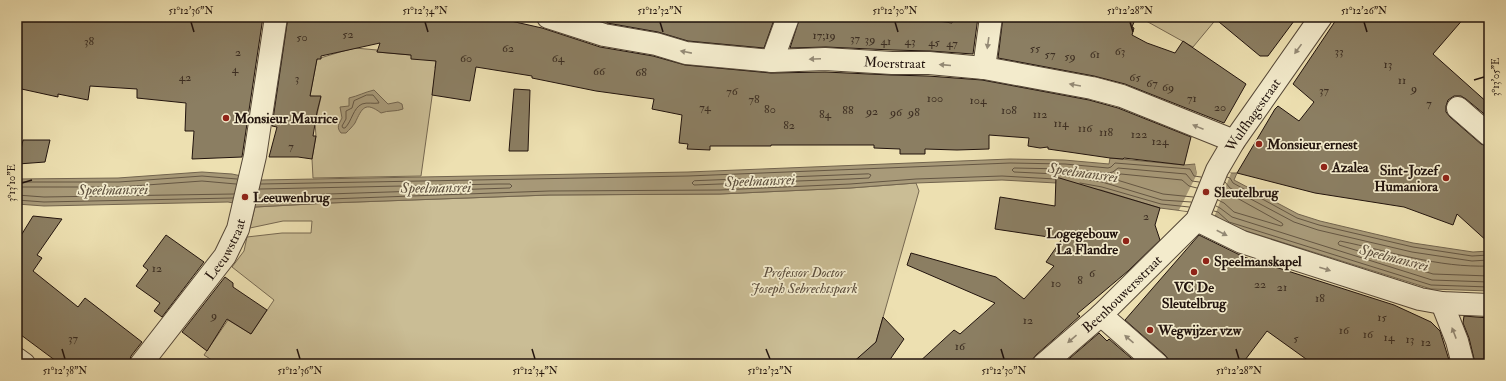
<svg xmlns="http://www.w3.org/2000/svg" width="1506" height="381" font-family="'IM FELL Double Pica',serif">
	<rect width="100%" height="100%" fill="#ede0b1"/>
	<filter id="stains"><feTurbulence type="fractalNoise" baseFrequency=".005" numOctaves="4"/><feColorMatrix values="0 0 0 0 .2 0 0 0 0 .09 0 0 0 0 .02 0 0 0 .5 -.17"/></filter>
	<radialGradient id="worn" r=".72"><stop offset=".6" stop-color="#630" stop-opacity="0"/><stop offset="1" stop-color="#630" stop-opacity=".3"/></radialGradient>
	<g fill="#cabd95" stroke="#766851">
		<polygon points="1139,17 1218,17 1193,47"/>
		<polygon points="355,48 377,50 377,52 411,55 436,61 435,68 436,68 421,176 313,178 312,159 316,136 315,123 321,97 310,96 317,59 340,52"/>
		<polygon points="916,183 919,191 876,342 862,355 870,364 218,364 204,355 228,320 251,334 274,300 232,267 244,251 247,237 282,233 311,233 312,221 283,221 250,228 255,207 329,203 549,195 720,194 850,188"/>
	</g>
	<g fill="#a89a79" stroke="#72644e">
		<path d="M374,90l14,14 10,-2 4,2 1,5c-7,3 -15,1 -22,4 -16,-12 -19,-5 -26,10 -2,3 -6,7 -9,10h-5c-5,-6 -2,-9 1,-15l-2,-11 9,-1v-8c9,-2 16,-6 25,-8z"/>
		<polygon points="1110,158 1184,165 1195,164 1197,173 1237,173 1234,180 1298,214 1320,221 1413,243 1473,252 1489,251 1489,291 1431,289 1227,225 1215,215 1160,208 1101,190 1056,183 1002,180 916,183 850,188 720,194 549,195 329,203 255,207 228,202 44,206 17,204 17,179 118,178 202,172 232,174 261,180 688,172 1010,159 1064,160 1109,164"/>
	</g>
	<polygon fill="#ede0b1" points="1195,164 1197,165 1198,171 1223,171 1231,173 1215,215 1179,210 1197,174"/>
	<g fill="none" stroke-linecap="round" stroke-linejoin="round">
		<g stroke="#645643" stroke-width="1">
			<path d="M367,95h6l5,6 1,2c-5,1 -12,-1 -17,1 -9,4 -10,17 -17,24h-2l-1,-2 4,-7v-8l6,-3 2,-7z"/>
			<polygon points="869,174 871,175 869,178 850,179 694,185 692,183 694,181"/>
			<polyline points="1227,177 1230,178 1233,183 1297,218 1319,225 1413,247 1472,256 1489,255"/>
			<polyline points="17,182 119,182 202,176 237,179"/>
			<polyline points="1225,182 1230,188 1294,222 1318,230 1412,252 1472,261 1489,260"/>
			<polyline points="1080,183 1102,187 1161,204 1189,207"/>
			<polyline points="261,184 688,176 1010,163 1065,164 1108,168 1111,167 1115,163 1190,169 1194,176 1201,177"/>
			<polyline points="17,187 119,187 202,181 236,184"/>
			<polyline points="17,195 44,197 234,194"/>
			<polyline points="1193,197 1163,194 1117,180 1116,177 1121,174 1182,180 1189,186 1197,188"/>
			<polyline points="258,198 328,194 510,188 512,186 510,184 498,184 260,189"/>
			<polyline points="17,200 44,202 233,198"/>
			<polyline points="1218,200 1224,203 1234,212 1281,226 1283,225 1282,223 1228,193 1222,189"/>
			<polyline points="1191,202 1162,200 1102,182 1057,174 1014,172 1012,170 1014,168 1065,169 1108,173 1113,172 1118,168 1186,174 1192,181 1199,182"/>
			<polyline points="256,203 329,199 549,191 720,190 850,184 916,179 1002,176 1055,179"/>
			<polyline points="1216,206 1220,208 1232,217 1432,280 1489,282"/>
			<polyline points="1214,211 1218,212 1229,222 1431,285 1489,287"/>
			<path d="M1489,266c-51,2 -100,-15 -149,-25l-2,2 1,2 94,29 56,2"/>
		</g>
	</g>
	<g fill="#8b7e62" stroke="#21130d">
		<polygon points="107,17 263,17 242,157 192,159 194,131 185,131 186,103 137,98 137,89 90,86 88,100 58,94 58,97 17,88 17,22 72,20"/>
		<polygon points="288,17 493,17 542,28 600,47 653,56 685,65 771,73 825,72 891,75 928,76 982,80 1089,100 1118,108 1191,137 1184,165 1124,158 1123,159 1110,158 1048,149 1048,147 1040,148 1028,146 1029,138 989,135 989,149 957,150 925,149 925,154 900,154 900,149 874,148 874,145 771,145 771,146 710,146 710,150 687,149 688,144 679,143 682,115 652,109 654,99 596,91 532,78 532,76 476,67 470,101 432,95 436,61 411,59 411,55 377,52 380,43 321,56 321,59 317,59 310,96 321,96 317,112 313,136 316,136 312,159 298,157 269,157 277,127 272,126"/>
		<polygon points="608,17 775,17 764,48 688,41 658,32 607,23"/>
		<polygon points="800,17 911,17 952,23 953,19 958,20 958,17 978,17 973,54 930,51 892,50 826,47 790,48"/>
		<polygon points="1003,17 1136,17 1132,27 1134,28 1132,35 1147,43 1175,53 1183,41 1246,84 1224,123 1125,84 1094,76 998,58"/>
		<polygon points="1213,17 1297,17 1268,56 1260,56"/>
		<polygon points="1338,17 1465,17 1433,54 1489,104 1489,118 1466,99 1461,96 1454,96 1448,100 1446,106 1446,112 1450,117 1481,144 1489,147 1489,243 1457,214 1453,225 1404,207 1315,193 1237,173 1275,109 1278,106 1299,121 1314,102 1293,84"/>
		<polygon points="514,89 530,90 528,151 509,151"/>
		<polygon points="23,140 50,140 45,162 18,164"/>
		<polygon points="1056,177 1160,208 1155,225 1160,240 1128,271 1077,314 1080,316 1036,355 1032,360 1032,364 917,364 954,330 960,334 995,303 907,265 911,253 996,277 1024,299 1054,266 1046,262 1062,239 995,229 1000,197 1055,206"/>
		<polygon points="33,216 62,219 37,255 42,258 33,271 78,307 85,298 142,342 131,356 129,364 60,364 17,332 17,242"/>
		<polygon points="166,235 204,262 162,317 154,311 160,303 136,286 148,270 143,266"/>
		<polygon points="1199,235 1244,257 1394,305 1431,322 1440,331 1449,360 1446,364 1313,364 1267,331 1242,364 1169,364 1169,360 1165,355 1125,320"/>
		<polygon points="225,277 233,283 233,287 267,310 251,334 227,319 207,351 182,332"/>
		<polygon points="1464,316 1489,318 1489,359 1475,363 1469,338 1463,323"/>
		<polygon points="883,317 904,339 887,364 851,364 876,342"/>
		<polygon points="1099,333 1107,341 1109,339 1138,364 1063,364"/>
	</g>
	<g fill="none" stroke-linecap="round" stroke-linejoin="round">
		<defs>
			<g id="minor">
				<path id="s1" d="M548,17l56,18 52,9 30,9 86,8 53,-2 67,4h37l55,5 108,20 30,8 112,45"/>
				<polyline points="772,61 788,17"/>
				<polyline points="984,68 991,17"/>
				<polyline points="1458,108 1489,135"/>
				<polyline points="1197,220 1242,242 1420,299 1442,303 1489,305"/>
				<polyline points="1442,303 1457,341 1463,364"/>
				<polyline points="1101,315 1157,364"/>
				<polyline points="17,359 24,364"/>
				<path id="s2" d="M141,364l84,-108 13,-27 17,-73 21,-139"/>
				<path id="s3" d="M1044,364l57,-49 96,-95 20,-50 17,-29 87,-124"/>
			</g>
		</defs>
		<use href="#minor" stroke="#544636" stroke-width="24"/>
		<use href="#minor" stroke="#f3ebcc" stroke-width="22"/>
	</g>
	<defs><path id="oneway-solid" d="M-6-.8H1V-3.2L6.5 0L1 3.2V.8H-6Z"/></defs>
	<g fill="#948a76">
		<use href="#oneway-solid" transform="translate(988 43) rotate(98)"/>
		<use href="#oneway-solid" transform="translate(1298 49) rotate(126)"/>
		<use href="#oneway-solid" transform="translate(686 52) rotate(-169)"/>
		<use href="#oneway-solid" transform="translate(815 59) rotate(177)"/>
		<use href="#oneway-solid" transform="translate(945 65) rotate(-175)"/>
		<use href="#oneway-solid" transform="translate(1075 85) rotate(-170)"/>
		<use href="#oneway-solid" transform="translate(1198 127) rotate(-158)"/>
		<use href="#oneway-solid" transform="translate(1222 233) rotate(27)"/>
		<use href="#oneway-solid" transform="translate(1325 269) rotate(18)"/>
		<use href="#oneway-solid" transform="translate(1454 333) rotate(-111)"/>
		<use href="#oneway-solid" transform="translate(1072 339) rotate(139)"/>
		<use href="#oneway-solid" transform="translate(1129 339) rotate(-139)"/>
	</g>
	<path fill="none" stroke="#21130d" stroke-width="1.5" d="M191,22l3,10M425,22l3,10M660,22l3,10M895,22l3,10M1130,22l3,10M1364,22l3,10M1474,80l10,-3M22,183l10,-3M62,349l3,10M297,349l3,10M532,349l3,10M766,349l4,10M1001,349l3,10M1236,349l3,10"/>
	<g fill="#8f2418" stroke="#f3ebcc" stroke-width="1.5">
		<circle cx="226" cy="118" r="4"/>
		<circle cx="1259" cy="144" r="4"/>
		<circle cx="1324" cy="167" r="4"/>
		<circle cx="1446" cy="178" r="4"/>
		<circle cx="1206" cy="192" r="4"/>
		<circle cx="245" cy="197" r="4"/>
		<circle cx="1126" cy="241" r="4"/>
		<circle cx="1206" cy="261" r="4"/>
		<circle cx="1194" cy="272" r="4"/>
		<circle cx="1150" cy="330" r="4"/>
	</g>
	<g text-anchor="middle" dominant-baseline="central" stroke-width="3.5" stroke-linejoin="round" paint-order="stroke">
		<g font-size="12" fill="#3c2e22">
			<text x="348" y="34">52</text>
			<text x="824" y="35">17;19</text>
			<text x="302" y="37">50</text>
			<text x="855" y="38">37</text>
			<text x="870" y="39">39</text>
			<text x="89" y="41">38</text>
			<text x="886" y="41">41</text>
			<text x="910" y="41">43</text>
			<text x="934" y="42">45</text>
			<text x="952" y="43">47</text>
			<text x="508" y="48">62</text>
			<text x="1035" y="48">55</text>
			<text x="1120" y="51">63</text>
			<text x="1339" y="51">33</text>
			<text x="238" y="52">2</text>
			<text x="1050" y="54">57</text>
			<text x="1095" y="54">61</text>
			<text x="1070" y="56">59</text>
			<text x="466" y="58">60</text>
			<text x="558" y="58">64</text>
			<text x="1388" y="64">13</text>
			<text x="235" y="69">4</text>
			<text x="599" y="71">66</text>
			<text x="641" y="72">68</text>
			<text x="185" y="77">42</text>
			<text x="1135" y="77">65</text>
			<text x="297" y="78">3</text>
			<text x="1402" y="80">11</text>
			<text x="1152" y="83">67</text>
			<text x="1168" y="87">69</text>
			<text x="1414" y="88">9</text>
			<text x="1324" y="90">37</text>
			<text x="732" y="91">76</text>
			<text x="935" y="98">100</text>
			<text x="1192" y="98">71</text>
			<text x="754" y="99">78</text>
			<text x="978" y="100">104</text>
			<text x="1429" y="103">7</text>
			<text x="705" y="107">74</text>
			<text x="1220" y="107">20</text>
			<text x="770" y="109">80</text>
			<text x="848" y="110">88</text>
			<text x="1009" y="110">108</text>
			<text x="872" y="111">92</text>
			<text x="896" y="112">96</text>
			<text x="914" y="112">98</text>
			<text x="825" y="114">84</text>
			<text x="1040" y="114">112</text>
			<text x="1061" y="123">114</text>
			<text x="789" y="125">82</text>
			<text x="1085" y="128">116</text>
			<text x="1106" y="132">118</text>
			<text x="1139" y="134">122</text>
			<text x="1160" y="141">124</text>
			<text x="291" y="146">7</text>
			<text x="1146" y="216">2</text>
			<text x="157" y="268">12</text>
			<text x="1092" y="273">6</text>
			<text x="1080" y="280">8</text>
			<text x="1056" y="283">10</text>
			<text x="1260" y="284">22</text>
			<text x="1282" y="287">21</text>
			<text x="1320" y="298">18</text>
			<text x="214" y="315">9</text>
			<text x="1382" y="317">15</text>
			<text x="1028" y="320">12</text>
			<text x="1344" y="330">16</text>
			<text x="1368" y="334">16</text>
			<text x="1389" y="337">14</text>
			<text x="73" y="338">37</text>
			<text x="1296" y="338">5</text>
			<text x="1410" y="339">13</text>
			<text x="1426" y="342">12</text>
			<text x="960" y="346">16</text>
		</g>
		<g font-size="14" fill="#21130d" stroke="#f3ebcc">
			<text stroke="none"><textPath href="#s1" startOffset="352">Moerstraat</textPath></text>
			<text stroke="none"><textPath href="#s3" startOffset="330">Wulfhagestraat</textPath></text>
			<text stroke="none"><textPath href="#s2" startOffset="143">Leeuwstraat</textPath></text>
			<text stroke="none"><textPath href="#s3" startOffset="105">Beenhouwersstraat</textPath></text>
		</g>
		<g font-size="14" font-weight="bold" fill="#21130d" stroke="#f3ebcc" text-anchor="start">
			<text x="234" y="118">Monsieur Maurice</text>
			<text x="1267" y="144">Monsieur ernest</text>
			<text x="1332" y="167">Azalea</text>
			<text x="1438" y="170" text-anchor="end">Sint-Jozef<tspan x="1438" dy="16">Humaniora</tspan></text>
			<text x="1214" y="192">Sleutelbrug</text>
			<text x="253" y="197">Leeuwenbrug</text>
			<text x="1118" y="233" text-anchor="end">Logegebouw<tspan x="1118" dy="16">La Flandre</tspan></text>
			<text x="1214" y="261">Speelmanskapel</text>
			<text x="1194" y="287" text-anchor="middle">VC De<tspan x="1194" dy="16">Sleutelbrug</tspan></text>
			<text x="1158" y="330">Wegwijzer vzw</text>
		</g>
		<g font-size="14" font-style="italic" fill="#5c4e3d" stroke="#f3ebcc">
			<text x="804" y="272">Professor Doctor<tspan x="804" dy="16">Joseph Sebrechtspark</tspan></text>
		</g>
		<g font-size="15" font-style="italic" fill="#5e503e" stroke="#f3ebcc">
			<text transform="translate(1083 173) rotate(8)">Speelmansrei</text>
			<text transform="translate(760 181) rotate(-2)">Speelmansrei</text>
			<text transform="translate(436 188) rotate(-1)">Speelmansrei</text>
			<text transform="translate(113 190) rotate(-1)">Speelmansrei</text>
			<text transform="translate(1394 258) rotate(14)">Speelmansrei</text>
		</g>
	</g>
	<rect width="1506" height="381" fill="none" stroke="#ede0b1" stroke-width="44"/>
	<rect x="22" y="22" width="1462" height="337" fill="none" stroke="#21130d" stroke-width="1.5"/>
	<g font-size="10" text-anchor="middle" fill="#21130d">
		<text x="191" y="14">51°12'36"N</text>
		<text x="425" y="14">51°12'34"N</text>
		<text x="660" y="14">51°12'32"N</text>
		<text x="895" y="14">51°12'30"N</text>
		<text x="1130" y="14">51°12'28"N</text>
		<text x="1364" y="14">51°12'26"N</text>
		<text transform="translate(1495 77) rotate(-90)" y="4">3°13'05"E</text>
		<text transform="translate(11 183) rotate(-90)" y="4">3°13'10"E</text>
		<text x="65" y="374">51°12'38"N</text>
		<text x="300" y="374">51°12'36"N</text>
		<text x="535" y="374">51°12'34"N</text>
		<text x="770" y="374">51°12'32"N</text>
		<text x="1004" y="374">51°12'30"N</text>
		<text x="1239" y="374">51°12'28"N</text>
	</g>
	<rect width="100%" height="100%" filter="url(#stains)"/>
	<rect width="100%" height="100%" fill="url(#worn)"/>
</svg>
